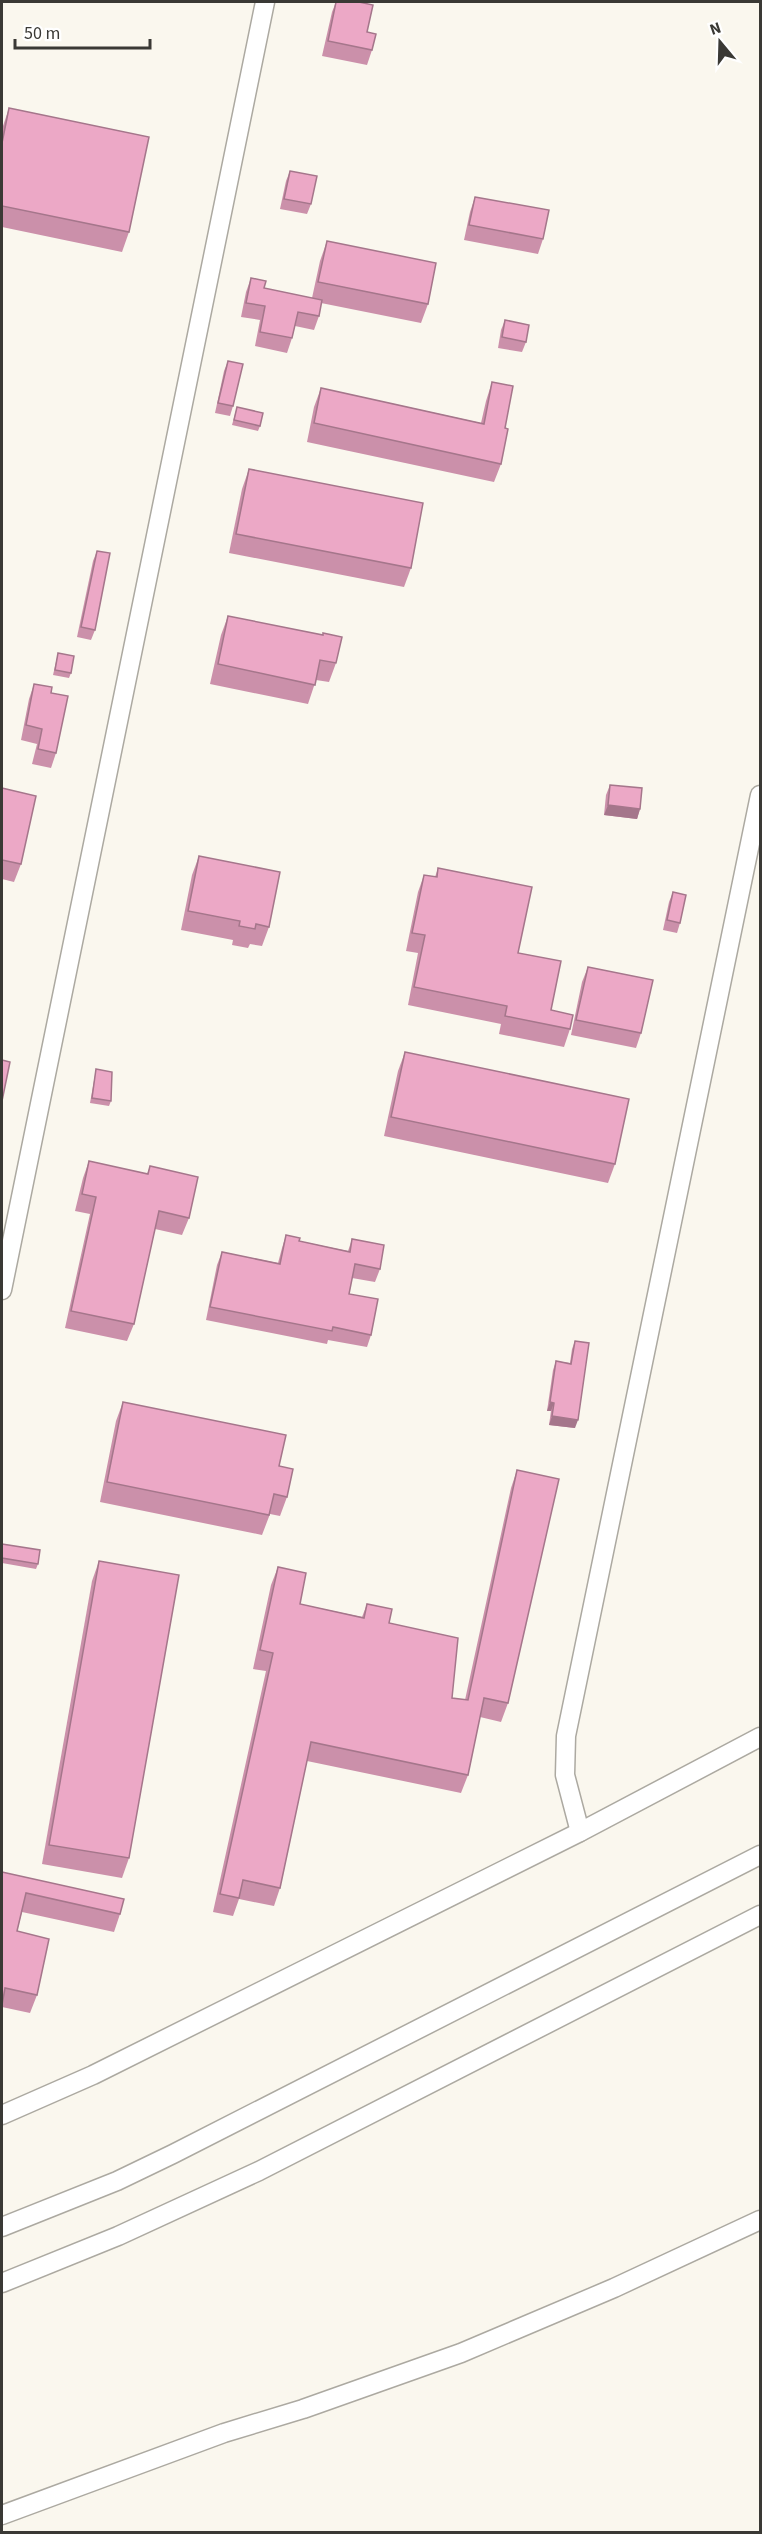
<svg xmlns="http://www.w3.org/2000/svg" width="762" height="2534" font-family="'Source Sans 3',sans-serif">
	<rect width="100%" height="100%" fill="#faf7ee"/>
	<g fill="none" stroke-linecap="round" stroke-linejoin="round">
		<defs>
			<g id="minor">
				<polyline points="2,1290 265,2"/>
				<polyline points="580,1832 565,1775 566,1736 760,795"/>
				<polyline points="2,2115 93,2075 580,1832 760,1737"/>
				<polyline points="2,2227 117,2181 173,2154 760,1855"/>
				<polyline points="2,2283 118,2236 259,2171 760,1915"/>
				<polyline points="2,2515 224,2433 303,2409 461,2353 614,2288 760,2220"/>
			</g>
		</defs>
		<use href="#minor" stroke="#aca9a1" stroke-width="21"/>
		<use href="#minor" stroke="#fff" stroke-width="18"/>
	</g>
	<g fill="#cb90aa">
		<polygon points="336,2 359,2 372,50 367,65 322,56 332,12"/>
		<polygon points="9,108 129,232 122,252 2,227 2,129"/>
		<polygon points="290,171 311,204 307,214 280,209 286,181"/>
		<polygon points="475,197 543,239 538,254 464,240 470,212"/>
		<polygon points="327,241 428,304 421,323 321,303 319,316 314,330 295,326 292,338 287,353 255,346 260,320 241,317 246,292 251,278 264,288 312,298 320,261"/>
		<polygon points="505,320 526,342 522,352 498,348 501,330"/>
		<polygon points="228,361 233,406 230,416 215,413 224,371"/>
		<polygon points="492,382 505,428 501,464 494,482 307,442 314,407 321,388 481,423 486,401"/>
		<polygon points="237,407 260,426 258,431 232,425"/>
		<polygon points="249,469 411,568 404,587 229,553 242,489"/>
		<polygon points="97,551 95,630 91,640 77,637 93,561"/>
		<polygon points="228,616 336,663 329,682 316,680 308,704 210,684 221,635"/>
		<polygon points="58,653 71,673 69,678 53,675"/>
		<polygon points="34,684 51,693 56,753 51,768 32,764 37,744 21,740 29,699"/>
		<polygon points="610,785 640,809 637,819 604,815 606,795"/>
		<polygon points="2,788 21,864 14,882 2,879"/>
		<polygon points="199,856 269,927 262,946 250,944 248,948 232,945 233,940 181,930 192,875"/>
		<polygon points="438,868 518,953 551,1010 570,1029 564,1047 499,1034 501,1024 408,1005 418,953 406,951 418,892 424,875 435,877"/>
		<polygon points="673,892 680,923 677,933 663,930 669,902"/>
		<polygon points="588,967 641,1033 636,1048 571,1035 582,982"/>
		<polygon points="405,1052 615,1164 608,1183 384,1136 398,1071"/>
		<polygon points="96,1069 111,1101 109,1106 90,1103 95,1075"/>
		<polygon points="89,1161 147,1174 150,1166 189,1218 182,1235 155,1229 134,1324 127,1341 65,1328 90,1214 75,1211 83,1178"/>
		<polygon points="286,1235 299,1241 348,1251 352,1239 380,1269 375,1282 352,1278 349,1294 371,1335 367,1347 328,1340 327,1344 206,1320 217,1265 222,1252 278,1263 282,1248"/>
		<polygon points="575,1341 575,1428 549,1425 551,1411 547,1411 553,1370 556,1361 570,1363 572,1349"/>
		<polygon points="123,1402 279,1466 287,1497 280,1516 270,1514 262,1535 100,1502 116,1421"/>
		<polygon points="517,1470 508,1703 501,1722 480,1717 468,1775 461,1793 307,1761 280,1888 274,1906 239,1899 233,1916 213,1912 266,1671 253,1669 271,1585 278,1567 300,1604 362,1617 367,1604 389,1623 452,1698 465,1700 511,1488"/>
		<polygon points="2,1544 38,1564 36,1569 2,1563"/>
		<polygon points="99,1561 129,1858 122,1878 42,1864 92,1581"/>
		<polygon points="2,1872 120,1914 114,1932 22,1912 17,1931 37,1995 30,2013 2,2007"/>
	</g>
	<g fill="#a5768b">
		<polygon points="608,805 640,809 637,819 604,815"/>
		<polygon points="550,1402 554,1403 551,1411 547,1411"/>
		<polygon points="552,1416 578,1420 575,1428 549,1425"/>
	</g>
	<g fill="#eca8c6" stroke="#a5768b" stroke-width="1.5">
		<polygon points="336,2 359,2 373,5 367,32 376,34 372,50 328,41"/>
		<polygon points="9,108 149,137 129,232 2,206 2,143"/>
		<polygon points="290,171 317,176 311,204 284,199"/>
		<polygon points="475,197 549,210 543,239 469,225"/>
		<polygon points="327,241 436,263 428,304 318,282"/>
		<polygon points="251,278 266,281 264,288 322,300 319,316 298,312 292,338 260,332 265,306 246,303"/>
		<polygon points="505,320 529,325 526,342 502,337"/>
		<polygon points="228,361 243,364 233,406 218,403"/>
		<polygon points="492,382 513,386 505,428 508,429 501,464 314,423 321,388 484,424"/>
		<polygon points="237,407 263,413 260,426 234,420"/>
		<polygon points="249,469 423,503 411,568 236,534"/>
		<polygon points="97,551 110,553 95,630 81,627"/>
		<polygon points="228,616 323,635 323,633 342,637 336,663 320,660 315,685 218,664"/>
		<polygon points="58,653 74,656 71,673 55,670"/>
		<polygon points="34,684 52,687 51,693 68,696 56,753 38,749 42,729 26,725"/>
		<polygon points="610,785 642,788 640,809 608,805"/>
		<polygon points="2,788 36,796 21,864 2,860"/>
		<polygon points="199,856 280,872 269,927 256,924 255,929 239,926 240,921 188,911"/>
		<polygon points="438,868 532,887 518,953 561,961 551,1010 573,1015 570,1029 505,1016 507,1006 414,987 425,935 412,933 424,875 437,877"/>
		<polygon points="673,892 686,895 680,923 667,920"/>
		<polygon points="588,967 653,980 641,1033 576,1020"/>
		<polygon points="405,1052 629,1099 615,1164 391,1117"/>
		<polygon points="2,1060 10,1062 2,1101"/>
		<polygon points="96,1069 112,1072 111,1101 92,1098"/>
		<polygon points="89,1161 148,1174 150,1166 198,1177 189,1218 159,1211 134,1324 71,1311 96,1197 82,1194"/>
		<polygon points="286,1235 300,1238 299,1241 350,1252 352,1239 384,1245 380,1269 355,1264 349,1294 378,1299 371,1335 333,1327 332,1331 210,1307 222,1252 280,1264"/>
		<polygon points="575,1341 589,1343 578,1420 552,1416 554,1403 550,1402 556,1361 571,1364"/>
		<polygon points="123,1402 286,1435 279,1466 293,1469 287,1497 274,1494 269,1515 107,1482"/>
		<polygon points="517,1470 559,1479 508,1703 484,1698 468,1775 311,1742 280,1888 243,1880 239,1898 220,1894 273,1653 260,1650 278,1567 306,1573 300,1604 364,1618 367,1604 392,1609 389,1623 458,1638 452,1698 468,1700"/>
		<polygon points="2,1544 40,1550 38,1564 2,1558"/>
		<polygon points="99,1561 179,1575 129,1858 49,1845"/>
		<polygon points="2,1872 124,1899 120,1914 26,1893 17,1931 49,1939 37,1995 5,1988 2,2005"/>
	</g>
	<rect width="762" height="2534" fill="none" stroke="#3a3935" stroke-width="6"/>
	<g transform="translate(720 42) rotate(341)" stroke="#ffffff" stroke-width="4.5" paint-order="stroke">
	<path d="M0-4.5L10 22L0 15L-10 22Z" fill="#3a3935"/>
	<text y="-9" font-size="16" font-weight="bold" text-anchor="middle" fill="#3a3935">N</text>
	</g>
	<path d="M15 39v9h135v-9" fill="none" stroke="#3a3935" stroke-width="3"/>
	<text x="24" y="39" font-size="18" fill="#3a3935" stroke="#ffffff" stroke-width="4.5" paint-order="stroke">50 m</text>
</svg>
